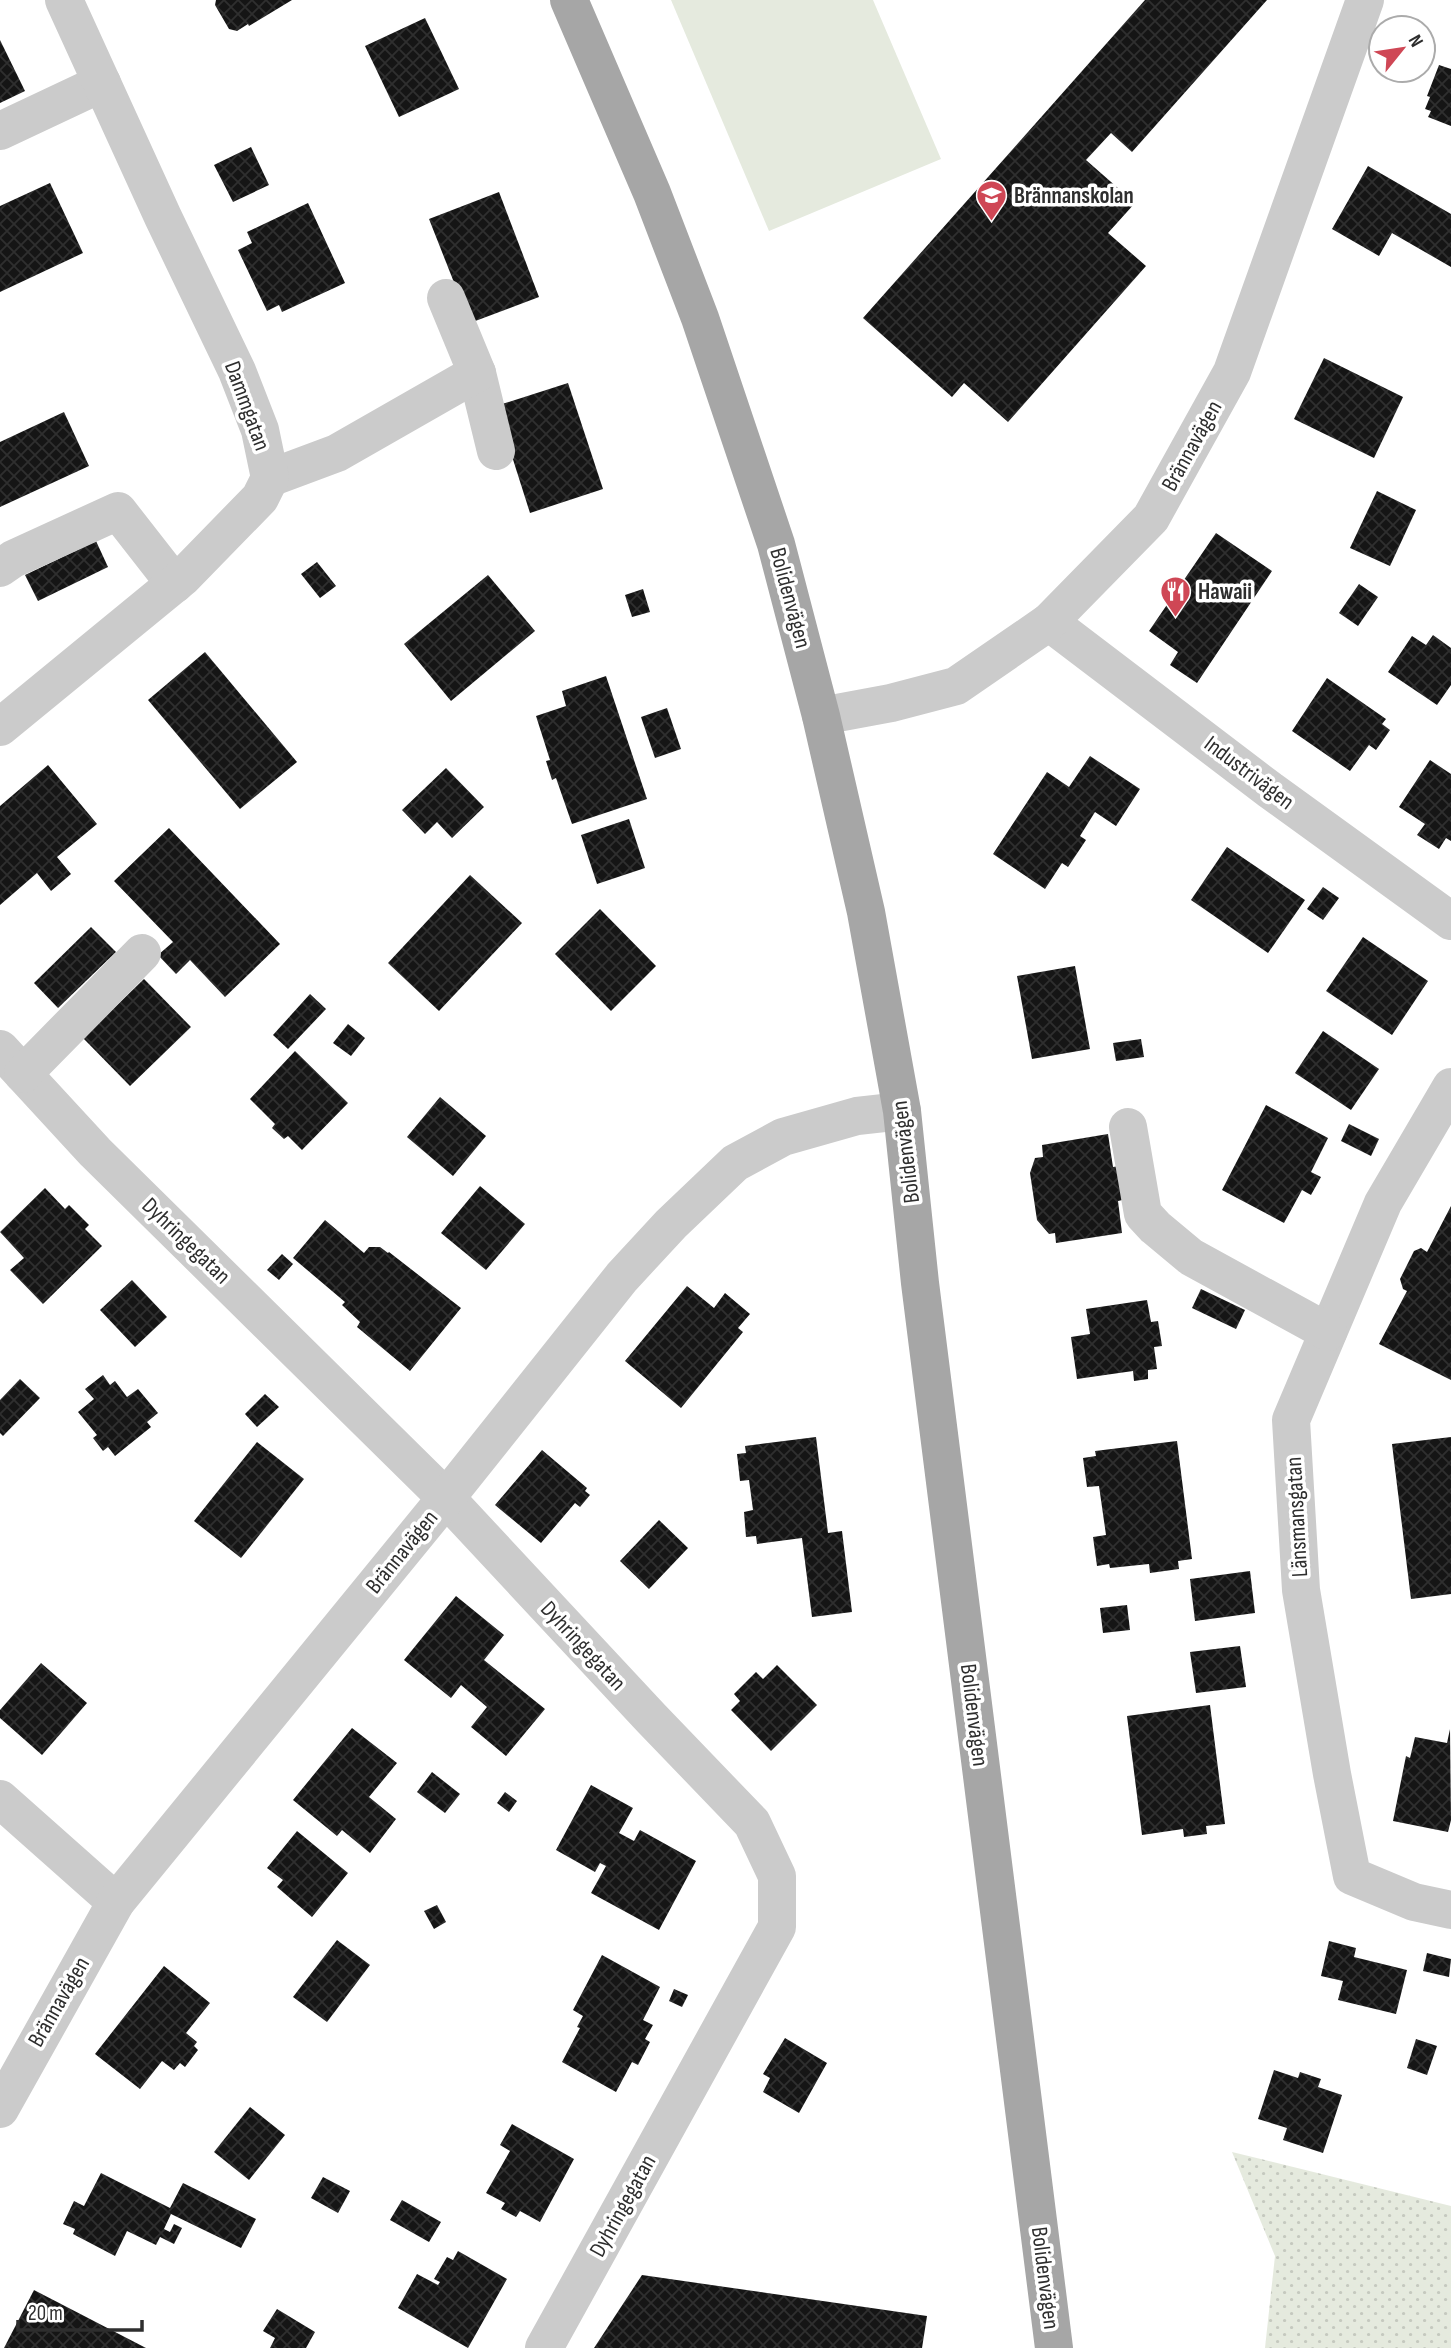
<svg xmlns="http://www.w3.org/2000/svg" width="1451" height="2348" font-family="'Sofia Sans Condensed',sans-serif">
	<defs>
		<pattern id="grass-dots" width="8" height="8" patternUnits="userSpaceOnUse" patternTransform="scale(1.75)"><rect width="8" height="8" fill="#e5eade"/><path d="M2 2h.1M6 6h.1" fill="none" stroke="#c5c9bf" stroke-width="1.8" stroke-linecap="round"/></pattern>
		<pattern id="building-cross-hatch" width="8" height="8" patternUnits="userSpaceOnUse" patternTransform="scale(1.75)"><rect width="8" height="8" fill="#151515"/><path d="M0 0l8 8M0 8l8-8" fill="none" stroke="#2f2f2f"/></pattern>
	</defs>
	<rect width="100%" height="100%" fill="#fff"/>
	<polygon fill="url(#grass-dots)" points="1232,2152 1451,2206 1451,2348 1265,2348 1275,2256"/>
	<polygon fill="#e5eade" points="671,0 873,0 941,159 769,231"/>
	<g fill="url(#building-cross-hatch)">
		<polygon points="216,0 292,0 249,26 248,24 237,31 229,29 215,5"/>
		<polygon points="1145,0 1267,0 1132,152 1111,133 1086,160 1135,203 1108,233 1146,266 1008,422 964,383 952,397 863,318"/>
		<polygon points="425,18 459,89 399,117 365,46"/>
		<polygon points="0,40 25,91 0,103"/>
		<polygon points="1439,65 1451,69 1451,126 1428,117 1431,111 1425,109 1430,97 1427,96"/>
		<polygon points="251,147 269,185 233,202 214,165"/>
		<polygon points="1368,166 1451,214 1451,267 1392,233 1379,256 1332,229"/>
		<polygon points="50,183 83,253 0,292 0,206"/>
		<polygon points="499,192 539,297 470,323 429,219"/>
		<polygon points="308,203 345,283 282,312 279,305 267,311 238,250 252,243 247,232"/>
		<polygon points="1324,358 1403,397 1374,458 1294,419"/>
		<polygon points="568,383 603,489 530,513 496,406"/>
		<polygon points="64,412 89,466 0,507 0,442"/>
		<polygon points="1377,491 1416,510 1390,566 1350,548"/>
		<polygon points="1216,533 1272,571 1197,683 1170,665 1178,652 1149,631"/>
		<polygon points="96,541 108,567 38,601 25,575"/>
		<polygon points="317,562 336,586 320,598 301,574"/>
		<polygon points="488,575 535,631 451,701 404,644"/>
		<polygon points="1359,584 1378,597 1358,626 1339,613"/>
		<polygon points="643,589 650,612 632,617 625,595"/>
		<polygon points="1433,635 1451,648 1451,685 1437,705 1388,672 1412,636 1426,645"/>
		<polygon points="205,652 297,762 240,809 148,700"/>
		<polygon points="606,676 647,799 572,824 556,778 552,780 546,761 550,760 536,716 566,706 562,691"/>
		<polygon points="1327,678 1386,719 1382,724 1390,730 1376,750 1369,745 1350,771 1292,731"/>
		<polygon points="667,708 681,749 655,758 641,717"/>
		<polygon points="1090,756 1140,789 1116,826 1095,812 1080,836 1086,840 1068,867 1062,863 1045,889 993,854 1047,772 1069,787"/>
		<polygon points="1430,760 1451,774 1451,841 1446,838 1439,849 1417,835 1425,824 1399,807"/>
		<polygon points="48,765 97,824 57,857 71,874 51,891 37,873 0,905 0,806"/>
		<polygon points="446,768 484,807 452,838 437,822 425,834 402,810"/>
		<polygon points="629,819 645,868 597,884 581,835"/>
		<polygon points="169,828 280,944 225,997 190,960 176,974 158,955 173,942 114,881"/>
		<polygon points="1227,847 1305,900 1268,953 1191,900"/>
		<polygon points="470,875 522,923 439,1011 388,963"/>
		<polygon points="1323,887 1339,898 1323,920 1307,909"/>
		<polygon points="600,909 656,966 611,1011 555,954"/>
		<polygon points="91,927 116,952 58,1008 34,983"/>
		<polygon points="1363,937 1428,981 1392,1035 1326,991"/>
		<polygon points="1075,966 1090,1049 1032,1059 1017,976"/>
		<polygon points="144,979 191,1027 130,1086 83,1038"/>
		<polygon points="310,994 326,1009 288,1049 273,1035"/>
		<polygon points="348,1024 365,1038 351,1056 333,1043"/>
		<polygon points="1323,1031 1379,1069 1351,1110 1295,1073"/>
		<polygon points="1141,1039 1144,1057 1116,1061 1113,1043"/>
		<polygon points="295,1051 348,1103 302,1150 288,1136 284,1139 272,1128 275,1124 250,1099"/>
		<polygon points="440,1097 486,1136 453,1176 407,1137"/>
		<polygon points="1266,1105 1328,1138 1311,1172 1321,1177 1311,1195 1302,1190 1284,1223 1222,1190"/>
		<polygon points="1349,1124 1379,1139 1371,1156 1341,1141"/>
		<polygon points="1108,1134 1113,1167 1126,1165 1131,1198 1118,1201 1122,1233 1056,1243 1055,1233 1049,1234 1037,1220 1030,1173 1035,1158 1043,1157 1042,1145"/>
		<polygon points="480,1186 525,1224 486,1270 441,1233"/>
		<polygon points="45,1188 65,1209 69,1205 89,1225 85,1229 102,1246 43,1304 10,1270 24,1258 0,1232"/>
		<polygon points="1451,1206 1451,1380 1379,1344 1407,1291 1403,1289 1400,1279 1414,1251 1421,1248 1427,1252"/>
		<polygon points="325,1220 364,1253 369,1247 380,1247 388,1253 389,1252 461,1308 410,1371 357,1327 360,1322 342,1305 345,1302 293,1258"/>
		<polygon points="282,1254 293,1264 279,1280 267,1270"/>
		<polygon points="132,1280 167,1317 135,1347 100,1310"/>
		<polygon points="687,1286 714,1308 725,1293 750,1314 738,1328 743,1332 681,1408 625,1361"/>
		<polygon points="1201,1289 1245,1310 1236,1329 1192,1308"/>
		<polygon points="1147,1300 1151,1322 1158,1321 1162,1346 1154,1347 1157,1369 1148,1370 1148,1379 1134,1381 1133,1371 1077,1379 1071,1337 1090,1334 1086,1309"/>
		<polygon points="103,1375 110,1385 115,1381 127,1397 138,1389 158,1413 147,1422 151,1427 115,1456 108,1447 103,1451 93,1438 97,1435 78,1412 94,1399 85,1389"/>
		<polygon points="20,1379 40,1398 3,1436 0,1433 0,1400"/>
		<polygon points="265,1394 279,1407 257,1427 245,1414"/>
		<polygon points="816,1437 828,1533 842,1531 852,1612 812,1617 802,1538 757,1544 756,1536 746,1537 744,1512 753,1510 749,1480 740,1481 737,1454 746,1453 745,1446"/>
		<polygon points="1451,1437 1451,1594 1411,1599 1392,1444"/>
		<polygon points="1177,1441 1192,1559 1178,1561 1179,1569 1150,1573 1149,1564 1110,1568 1109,1564 1097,1566 1093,1537 1106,1535 1099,1486 1087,1487 1083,1458 1096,1456 1095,1451"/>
		<polygon points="257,1442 304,1479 241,1558 194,1521"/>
		<polygon points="542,1450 587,1488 585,1491 590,1495 580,1507 575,1503 541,1543 495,1505"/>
		<polygon points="659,1520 688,1548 649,1589 620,1561"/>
		<polygon points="1250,1571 1255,1613 1195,1621 1190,1579"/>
		<polygon points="456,1596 504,1635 484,1660 545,1709 506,1756 471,1727 487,1707 461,1685 451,1698 404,1660"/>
		<polygon points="1127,1605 1130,1630 1103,1633 1100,1608"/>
		<polygon points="1240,1646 1246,1687 1196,1693 1190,1652"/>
		<polygon points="41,1663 87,1703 42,1755 0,1718 0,1710"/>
		<polygon points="777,1665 817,1705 771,1751 731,1710 740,1701 734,1694 756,1672 763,1679"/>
		<polygon points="1210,1705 1225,1824 1206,1826 1207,1834 1184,1837 1183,1829 1142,1835 1127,1716"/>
		<polygon points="352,1728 397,1763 369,1797 396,1819 370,1853 342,1830 337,1836 293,1800"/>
		<polygon points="1450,1729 1451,1820 1448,1832 1393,1821 1406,1756 1410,1758 1415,1737 1447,1743"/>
		<polygon points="432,1772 460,1794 445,1813 417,1792"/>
		<polygon points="591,1785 633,1808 619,1833 634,1841 640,1830 696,1861 659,1930 591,1893 606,1866 600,1863 595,1872 556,1850"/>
		<polygon points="505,1792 517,1801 509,1812 497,1803"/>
		<polygon points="297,1831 348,1873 312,1917 277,1887 283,1880 267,1868"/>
		<polygon points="437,1905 446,1922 434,1929 424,1911"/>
		<polygon points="337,1940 370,1965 327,2022 293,1997"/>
		<polygon points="1329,1941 1356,1948 1354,1957 1407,1970 1396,2014 1338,2000 1343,1981 1321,1976"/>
		<polygon points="1427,1953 1451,1959 1449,1977 1423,1971"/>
		<polygon points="602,1955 660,1987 643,2020 653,2025 645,2039 650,2042 638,2065 632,2062 616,2092 562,2062 580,2028 577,2027 583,2016 573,2010"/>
		<polygon points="164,1966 210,2003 186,2033 197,2042 194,2046 198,2050 185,2067 180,2063 174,2070 162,2061 140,2089 95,2054"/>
		<polygon points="674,1989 688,1995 682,2007 669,2001"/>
		<polygon points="785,2038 827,2063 799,2113 763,2092 770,2078 763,2074"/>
		<polygon points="1416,2039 1437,2046 1427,2075 1407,2068"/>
		<polygon points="1274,2070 1298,2078 1300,2072 1321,2079 1318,2087 1342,2095 1323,2153 1283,2140 1287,2128 1258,2119"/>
		<polygon points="250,2107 285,2135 249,2180 214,2152"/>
		<polygon points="512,2124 574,2159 540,2222 520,2211 516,2217 501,2209 505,2203 486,2193 510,2151 500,2145"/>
		<polygon points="101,2173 170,2208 183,2183 256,2219 241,2248 171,2214 164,2229 170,2232 174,2224 182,2228 174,2244 160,2237 156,2245 127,2231 115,2256 73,2234 75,2229 63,2224 74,2201 84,2206"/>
		<polygon points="323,2177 350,2191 338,2213 311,2198"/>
		<polygon points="402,2200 441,2222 429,2242 390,2220"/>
		<polygon points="458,2251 507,2279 468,2348 398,2308 417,2274 438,2285 440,2282 434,2279 447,2257 453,2260"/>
		<polygon points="642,2275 927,2316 922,2348 594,2348"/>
		<polygon points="34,2290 146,2348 4,2348"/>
		<polygon points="277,2309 315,2332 306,2348 270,2348 275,2338 263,2331"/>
	</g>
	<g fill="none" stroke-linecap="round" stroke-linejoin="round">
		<g stroke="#cbcbcb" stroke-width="38">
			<polyline points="0,131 102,83"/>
			<polyline points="477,373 496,451"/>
			<polyline points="270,478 337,453 477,373 446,298"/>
			<polyline points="0,568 13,559 118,511 175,584"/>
			<polyline points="1049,622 1270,790 1451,921"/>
			<polyline points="821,716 891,703 956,686 1049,622 1151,518 1232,372 1365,0"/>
			<polyline points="0,727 183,577 260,498 270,478 260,430 237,371 163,217 64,0"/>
			<polyline points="0,1049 95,1152 446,1498 651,1718 752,1823 777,1876 777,1927 544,2348"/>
			<polyline points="23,1074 142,953"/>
			<polyline points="1451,1087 1383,1203 1291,1420 1301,1590 1332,1774 1352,1876 1414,1902 1451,1910"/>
			<polyline points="1128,1127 1143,1214 1155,1227 1191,1257 1328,1332"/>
			<polyline points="0,1799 116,1902"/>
			<polyline points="0,2109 116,1902 446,1498 622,1277 671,1224 735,1163 783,1137 857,1116 902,1111"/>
		</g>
		<polyline stroke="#a6a6a6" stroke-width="38" points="569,0 652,193 700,318 776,544 821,716 866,912 902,1111 920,1283 1054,2348"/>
	</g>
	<defs>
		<symbol id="school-pin" viewBox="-11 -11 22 30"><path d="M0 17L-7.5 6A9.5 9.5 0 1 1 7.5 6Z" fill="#cf4755" stroke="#fff"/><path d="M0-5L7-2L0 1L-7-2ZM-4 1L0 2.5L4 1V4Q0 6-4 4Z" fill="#fff"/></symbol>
		<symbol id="restaurant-pin" viewBox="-11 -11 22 30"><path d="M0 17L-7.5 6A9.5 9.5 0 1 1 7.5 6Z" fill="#cf4755" stroke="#fff"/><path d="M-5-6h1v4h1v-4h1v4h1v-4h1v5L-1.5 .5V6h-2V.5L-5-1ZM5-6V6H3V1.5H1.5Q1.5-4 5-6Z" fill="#fff"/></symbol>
	</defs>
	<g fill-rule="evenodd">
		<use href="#school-pin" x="974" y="178" width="35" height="47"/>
		<use href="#restaurant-pin" x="1158" y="574" width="35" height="47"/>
	</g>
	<g text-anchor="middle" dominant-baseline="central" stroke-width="7" stroke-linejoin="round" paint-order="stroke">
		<g font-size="23" font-weight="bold" fill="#2e2e2e" stroke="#fff" text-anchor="start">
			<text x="1014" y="196">Brännanskolan</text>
			<text x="1198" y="592">Hawaii</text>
		</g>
		<g font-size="23" fill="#2e2e2e" stroke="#fff">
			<text transform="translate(247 406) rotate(70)">Dammgatan</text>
			<text transform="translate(1192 446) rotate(-61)">Brännavägen</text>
			<text transform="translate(790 598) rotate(75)">Bolidenvägen</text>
			<text transform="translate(1249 773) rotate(37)">Industrivägen</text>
			<text transform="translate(906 1152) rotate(-97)">Bolidenvägen</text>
			<text transform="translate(186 1241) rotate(44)">Dyhringegatan</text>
			<text transform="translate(1297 1517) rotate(-93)">Länsmansgatan</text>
			<text transform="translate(402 1552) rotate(-51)">Brännavägen</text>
			<text transform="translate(583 1646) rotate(47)">Dyhringegatan</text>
			<text transform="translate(974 1715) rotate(83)">Bolidenvägen</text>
			<text transform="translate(59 2002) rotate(-60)">Brännavägen</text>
			<text transform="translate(623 2206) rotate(-61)">Dyhringegatan</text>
			<text transform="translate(1045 2278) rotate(83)">Bolidenvägen</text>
		</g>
	</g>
	<g transform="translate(1402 49) rotate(60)"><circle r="33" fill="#ffffff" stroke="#ababab" stroke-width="2"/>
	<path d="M0-5L12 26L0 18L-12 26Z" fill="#cf4755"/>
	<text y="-10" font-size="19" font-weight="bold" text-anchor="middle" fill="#2e2e2e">N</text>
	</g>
	<path d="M18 2320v10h124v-10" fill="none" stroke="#2e2e2e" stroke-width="3.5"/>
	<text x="28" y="2320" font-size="21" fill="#2e2e2e" stroke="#ffffff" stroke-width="5" paint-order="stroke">20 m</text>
</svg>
